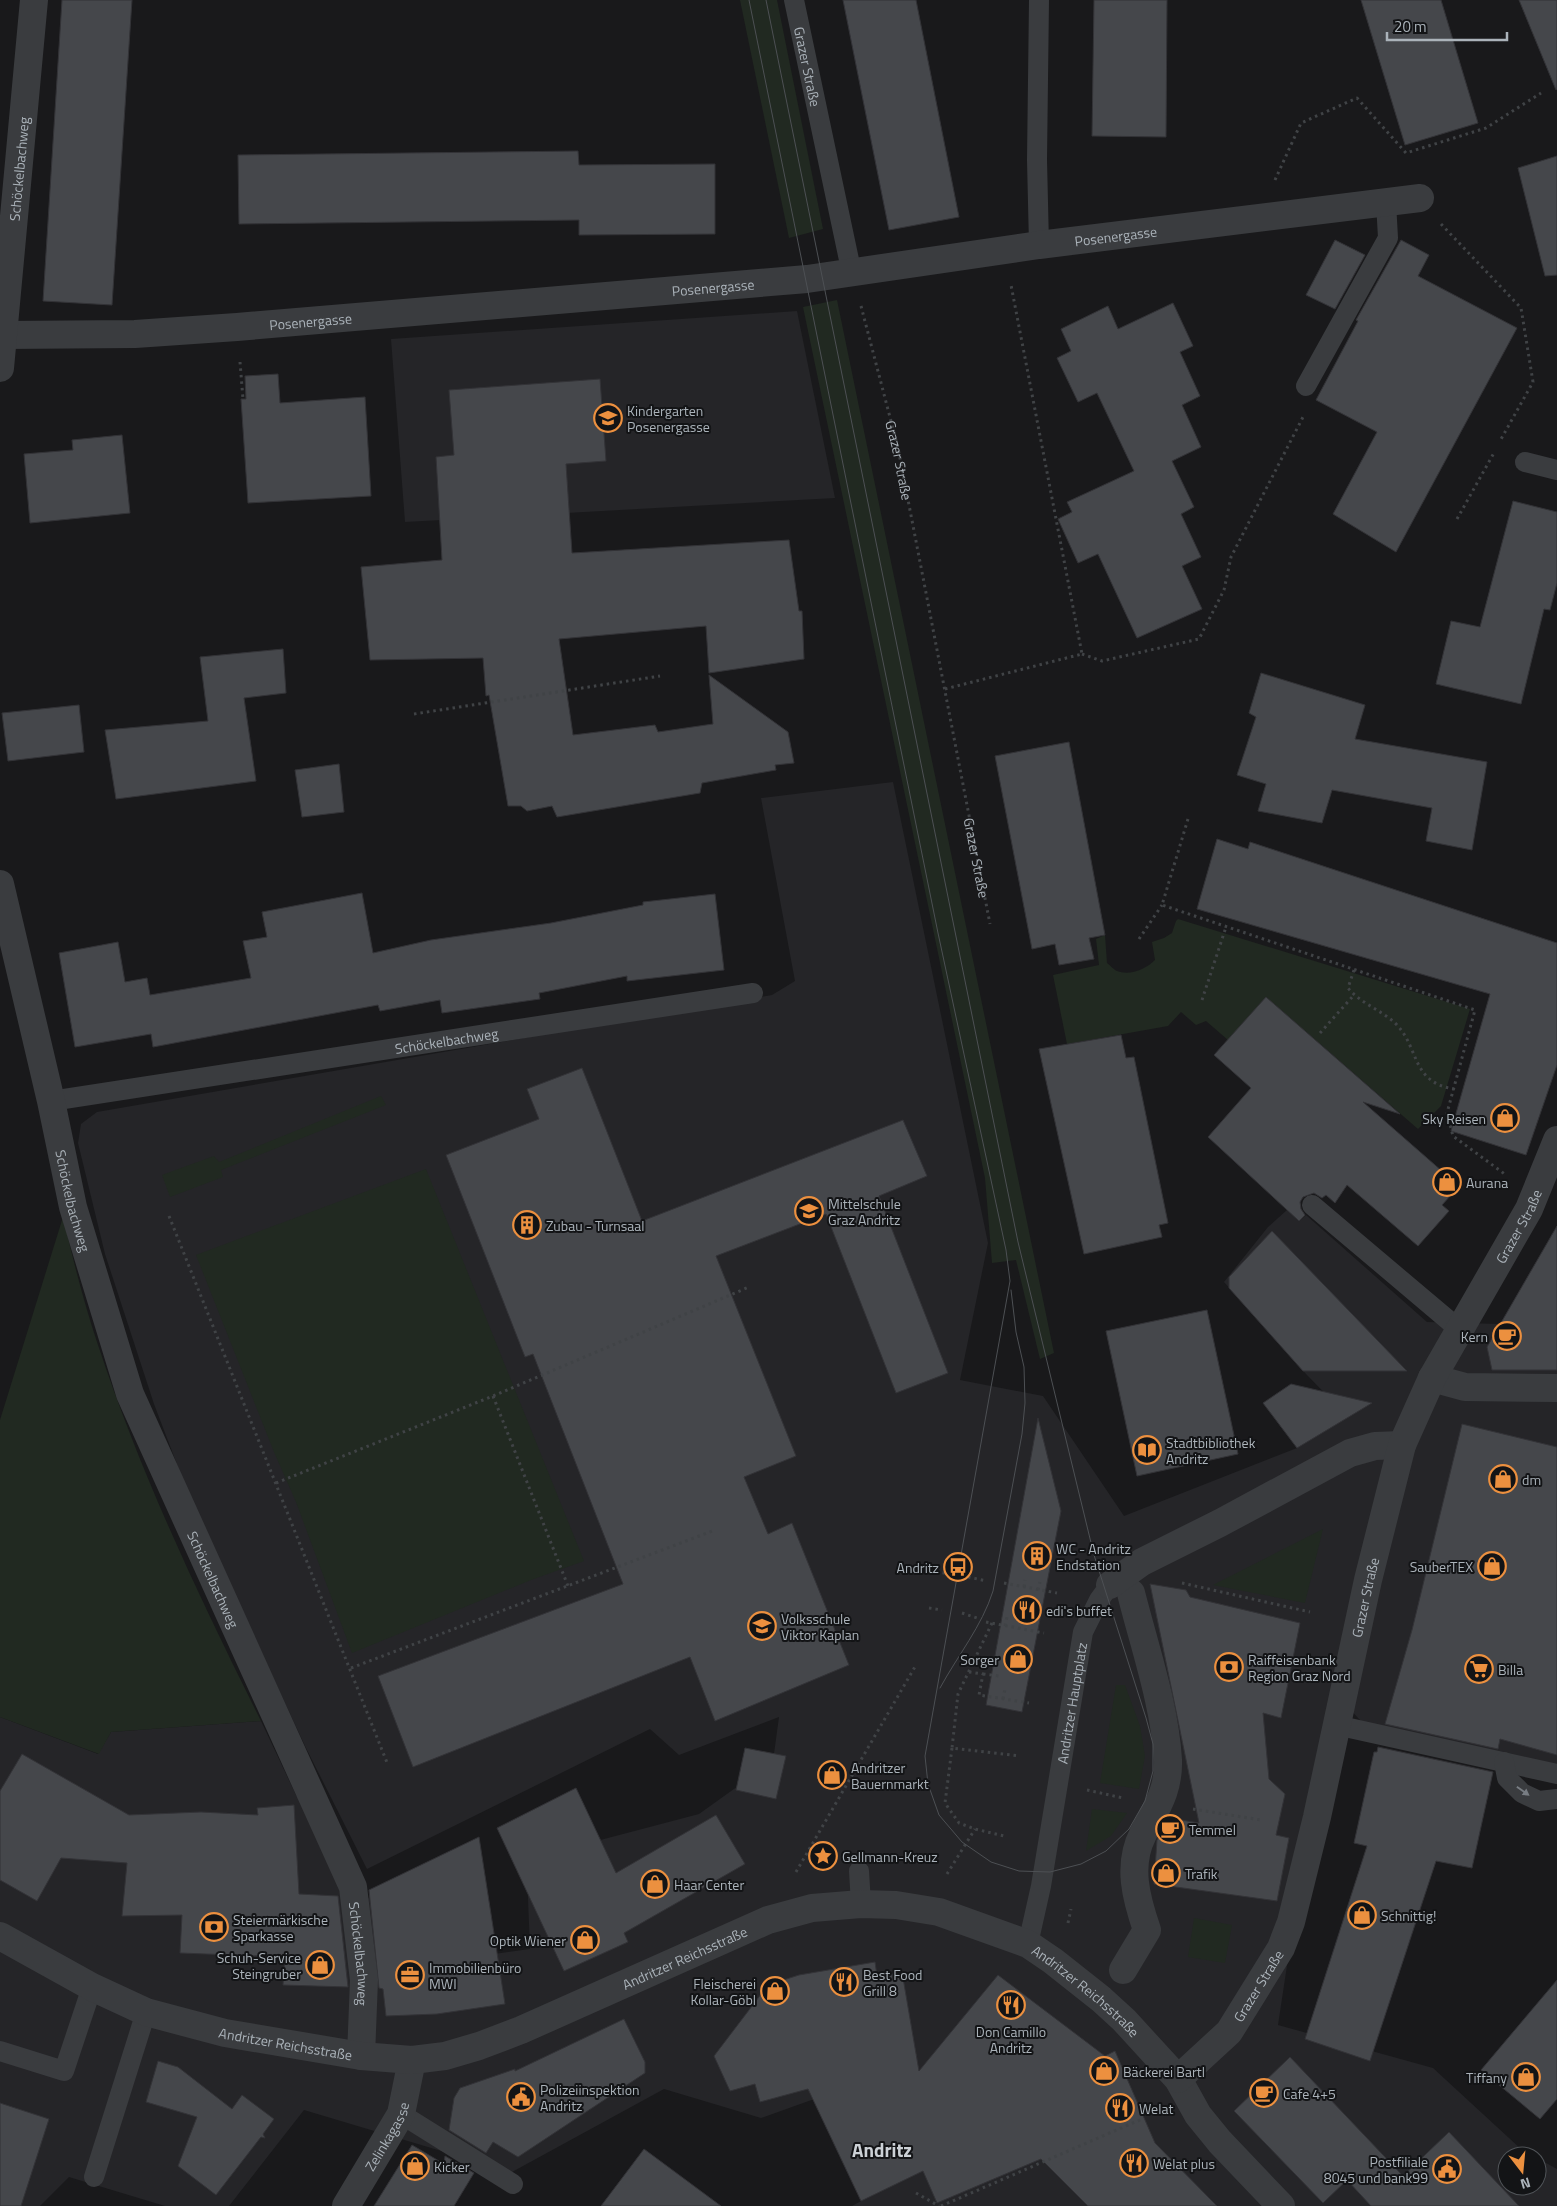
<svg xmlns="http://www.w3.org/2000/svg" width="1557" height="2206" font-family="'Titillium Web',sans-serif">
	<rect width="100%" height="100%" fill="#19191b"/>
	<g fill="#252528">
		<polygon points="797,311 835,498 405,522 391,339"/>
		<polygon points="893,782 988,1243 960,1380 1043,1396 1124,1516 1297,1448 1348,1417 1306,1374 1224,1282 1268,1227 1287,1210 1299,1221 1306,1215 1427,1322 1500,1324 1557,1357 1557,1775 1372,1733 1333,1691 1311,1807 1278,2025 1433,2068 1522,2150 1532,2156 1507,2156 1507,2186 1537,2186 1537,2158 1557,2169 1557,2206 852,2206 861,2201 870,2079 761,2118 664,2089 512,2172 304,2110 229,2206 165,2206 69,2177 40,2206 0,2206 0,1717 98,1754 111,1732 261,1721 296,1795 359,1889 437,1962 530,1949 527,1874 570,1848 699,1814 773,1761 779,1717 679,1755 650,1729 367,1869 305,1746 191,1501 154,1404 105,1254 78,1143 81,1124 97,1112 772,995 795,981 761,798"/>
	</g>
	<g fill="#212921">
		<polygon points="740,0 777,0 823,229 789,238"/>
		<polygon points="837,300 1054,1353 1040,1359 1016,1260 992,1263 985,1178 803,307"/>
		<path d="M1178,919l292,90 -29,97 -23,23 -152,-132 -38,43 -22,-19 -10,4 -15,-13 -13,14 -101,18 -14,-69 46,-10 -3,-26 9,-4 2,28c3,2 7,7 10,8 13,5 29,-2 38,-11l-3,-18 12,-4 8,-5 4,-12z"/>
		<polygon points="381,1096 386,1105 221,1170 223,1177 170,1197 162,1175 214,1156 219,1162"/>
		<polygon points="426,1169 584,1561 531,1580 352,1653 296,1502 274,1452 196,1255"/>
		<path d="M63,1217c10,43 21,86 35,128 43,130 102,254 163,376l-150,11 -12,22 -99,-37v-297z"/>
		<polygon points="1323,1529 1305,1603 1213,1585"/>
		<polygon points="1116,1685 1125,1685 1140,1726 1145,1756 1139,1789 1100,1783"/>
		<polygon points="1092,1809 1127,1813 1111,1836 1086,1851"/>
		<polygon points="1194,1918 1232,1925 1225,1963 1188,1957"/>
	</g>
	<g fill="#45474b" stroke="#333337">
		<polygon points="62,0 132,0 112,305 43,301"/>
		<polygon points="843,0 916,0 959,217 889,230"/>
		<polygon points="1094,0 1167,0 1166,137 1092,136"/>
		<polygon points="1361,0 1441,0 1478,123 1405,145"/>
		<polygon points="1519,0 1557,0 1557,89 1556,90"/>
		<polygon points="578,151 579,165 715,164 715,234 579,235 579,220 239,224 238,155"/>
		<polygon points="1557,156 1557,275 1545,276 1518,168"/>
		<polygon points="1335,240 1365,255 1335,309 1306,295"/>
		<polygon points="1401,240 1429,255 1418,276 1517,328 1396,552 1333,514 1377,432 1316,400 1358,321 1356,320"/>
		<polygon points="1173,303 1193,346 1180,352 1200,396 1182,405 1201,447 1172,461 1194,507 1181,514 1201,557 1182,566 1202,609 1137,638 1098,554 1078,563 1058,519 1072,512 1067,502 1134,471 1097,393 1078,402 1057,358 1071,351 1061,329 1108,306 1118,329"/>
		<polygon points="278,374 280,403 365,397 371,496 248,503 241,399 246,399 245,376"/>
		<polygon points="600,379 606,461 566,464 572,553 789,540 799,611 802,611 804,659 709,673 706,626 559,639 573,735 655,725 658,732 713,724 709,675 788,732 794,763 775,765 776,770 702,783 700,793 557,817 552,806 527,811 521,806 508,806 489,695 486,696 483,658 370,660 361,567 442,560 436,457 454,455 449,390"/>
		<polygon points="122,435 130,513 30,523 24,454 73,450 72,440"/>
		<polygon points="1513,501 1557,512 1557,583 1550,610 1544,609 1521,704 1436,684 1451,621 1480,627"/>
		<polygon points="283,649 286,693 244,698 256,781 116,799 105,730 208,721 200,657"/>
		<polygon points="1261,673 1365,705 1355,739 1487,762 1472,850 1426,841 1432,808 1332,790 1322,823 1258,811 1266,784 1237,775 1256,717 1249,713"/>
		<polygon points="79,705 84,752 8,761 2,713"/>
		<polygon points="1069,742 1105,935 1089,938 1094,959 1059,965 1055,944 1032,949 995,756"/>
		<polygon points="339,764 344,812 302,817 295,770"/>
		<polygon points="1217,839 1248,849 1250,842 1557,943 1557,1065 1526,1155 1451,1131 1490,994 1197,909"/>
		<polygon points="362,893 373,953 431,940 551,923 643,905 643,902 715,894 724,970 627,981 627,976 539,993 540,999 442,1013 440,1000 380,1011 378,1005 153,1047 151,1034 75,1047 59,953 118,942 125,982 147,978 150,995 251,978 243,941 267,937 262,912"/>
		<polygon points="1266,997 1400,1114 1363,1102 1459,1186 1442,1205 1449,1211 1418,1246 1347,1185 1335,1203 1326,1195 1322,1198 1314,1193 1303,1197 1300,1202 1301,1209 1305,1215 1299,1221 1208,1137 1251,1088 1214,1055"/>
		<polygon points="1121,1035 1126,1058 1134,1057 1168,1223 1159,1225 1162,1237 1084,1254 1039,1049"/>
		<polygon points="582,1068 642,1221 903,1120 927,1176 879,1196 948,1373 896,1393 826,1214 716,1256 796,1456 744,1477 768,1534 792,1523 849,1665 715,1721 690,1657 413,1767 378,1676 623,1584 533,1354 525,1357 446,1155 539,1119 527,1089"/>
		<polygon points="1557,1226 1557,1370 1492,1370 1487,1347"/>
		<polygon points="1272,1231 1407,1371 1303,1371 1229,1288 1229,1277"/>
		<polygon points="1207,1310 1238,1454 1137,1476 1106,1331"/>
		<polygon points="1291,1384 1372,1403 1297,1448 1263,1403"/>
		<polygon points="1038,1418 1061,1511 1022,1712 986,1705"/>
		<polygon points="1462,1424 1557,1447 1557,1755 1500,1739 1498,1749 1385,1724 1412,1630"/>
		<polygon points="1150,1584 1186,1590 1190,1597 1300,1623 1281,1718 1263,1713 1269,1779 1285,1794 1276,1835 1289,1838 1277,1901 1154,1884 1157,1840 1169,1818 1199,1823"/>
		<polygon points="1378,1747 1493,1772 1472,1868 1436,1861 1370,2061 1305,2039 1367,1846 1354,1843 1374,1752 1377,1752"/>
		<polygon points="745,1748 786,1756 776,1799 736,1790"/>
		<polygon points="22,1754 129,1815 201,1812 258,1815 257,1808 294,1805 299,1894 338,1896 348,1987 283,1985 285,1957 180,1953 182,1915 122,1916 127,1863 61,1858 37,1901 0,1880 0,1791"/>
		<polygon points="576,1788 616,1873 716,1815 745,1864 624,1933 628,1942 564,1971 497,1828"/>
		<polygon points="479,1837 505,2004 437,2014 386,2016 383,1989 379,1988 369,1890"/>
		<polygon points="875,1962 877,1976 902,1972 919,2071 998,1975 1105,2056 1115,2051 1155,2143 1217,2206 1088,2206 1041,2159 937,2203 923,2171 861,2201 808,2089 760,2102 755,2084 730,2091 714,2056 768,1985 799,1975"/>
		<polygon points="1557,1980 1557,2099 1540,2119 1481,2070"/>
		<polygon points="624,2019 645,2062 645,2073 518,2157 493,2142 486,2153 449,2130 454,2098 460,2088 515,2069 515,2071"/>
		<polygon points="1290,2057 1403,2176 1449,2132 1519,2206 1371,2206 1347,2180 1323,2203 1234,2111"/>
		<polygon points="158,2061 178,2067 232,2109 242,2095 274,2119 263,2134 265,2138 261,2137 216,2195 178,2166 197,2117 146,2102"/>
		<polygon points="0,2103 49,2119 21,2206 0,2206"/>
		<polygon points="412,2145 444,2164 445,2156 474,2173 454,2206 374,2206"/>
		<polygon points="644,2149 721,2206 601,2206"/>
	</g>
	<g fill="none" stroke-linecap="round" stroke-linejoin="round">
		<g stroke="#404346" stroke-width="3" stroke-dasharray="2.5 4" stroke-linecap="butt">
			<polyline points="1275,180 1301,123 1357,98 1406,153 1486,128 1541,93"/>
			<polyline points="1441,224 1521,308 1533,382 1500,441"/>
			<path id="s1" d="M861,306l37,142 92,476"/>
			<polyline points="240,362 243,399"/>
			<polyline points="1457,519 1495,451"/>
			<polyline points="1082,654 1102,661 1199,639 1224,590 1231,557 1303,417"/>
			<polyline points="945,689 1082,654 1011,285"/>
			<polyline points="414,714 660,676"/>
			<polyline points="1188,819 1162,905 1475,1010 1447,1113 1453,1136 1506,1175"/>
			<polyline points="1139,939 1162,905"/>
			<path d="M1354,970l-6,18c12,15 33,22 47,35 25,24 15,59 59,66"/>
			<polyline points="1202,1000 1226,927"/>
			<polyline points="1320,1033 1354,995"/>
			<polyline points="169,1216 388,1765"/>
			<polyline points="493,1396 568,1586"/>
			<polyline points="276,1483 493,1396 749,1287"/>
			<polyline points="936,1572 951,1574"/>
			<polyline points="968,1577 987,1581"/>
			<polyline points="1004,1583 1057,1593"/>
			<polyline points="1182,1583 1310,1612"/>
			<polyline points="1024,1587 1025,1580"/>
			<polyline points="1038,1590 1040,1582"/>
			<polyline points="929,1608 942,1610"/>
			<polyline points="962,1613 977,1618"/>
			<polyline points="986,1622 1044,1633"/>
			<polyline points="992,1623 958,1694 952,1748 1020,1756"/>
			<polyline points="1005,1626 1007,1617 1011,1617"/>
			<polyline points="351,1668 715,1530"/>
			<polyline points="969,1672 983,1674 979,1695 1029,1703"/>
			<polyline points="983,1674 999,1676"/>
			<polyline points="1003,1699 1005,1689"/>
			<polyline points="952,1748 945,1803 959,1823 975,1829 1004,1836"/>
			<polyline points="1087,1790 1123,1798"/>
			<polyline points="1193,1809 1261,1820"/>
			<polyline points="796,1872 916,1665"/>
			<polyline points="947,1874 975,1829"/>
			<polyline points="1068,1923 1071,1909"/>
			<polyline points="916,2193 939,2206"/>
			<polyline points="941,2206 1142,2119"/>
		</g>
		<g stroke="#3a3c3f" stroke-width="20">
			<path id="s2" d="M794,0l58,274"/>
			<polyline points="1039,245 1037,160 1039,0"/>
			<polyline points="1306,386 1388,238 1386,202"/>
			<polyline points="1525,462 1557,470"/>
			<path id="s3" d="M51,1101l702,-108"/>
			<polyline points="1312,1205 1460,1330"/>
			<polyline points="1336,1725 1557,1774"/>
			<polyline points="1504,1762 1507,1778 1522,1793 1539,1801 1557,1799"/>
			<polyline points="859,1871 861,1904"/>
			<path id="s4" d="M1028,1944l13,-58 42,-254 16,-32 11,-15"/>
			<polyline points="0,2051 64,2071 92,1987"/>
			<polyline points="401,2114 513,2184"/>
			<polyline points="94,2177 146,2012"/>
		</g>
		<path stroke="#3a3c3f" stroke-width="28" d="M1123,1970l24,-40c-11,-32 -20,-65 -4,-96 13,-26 26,-43 25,-74 -3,-54 -24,-115 -37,-167"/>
		<g stroke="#3a3c3f" stroke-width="28">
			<path id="s5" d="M3,335l132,-1 102,-7 570,-48 232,-34 381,-47"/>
			<path id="s6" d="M0,368l34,-368"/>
			<path id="s7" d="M0,884l51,217 22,106 57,187 223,493 11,93 -3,76"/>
			<polyline points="1432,1378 1465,1387 1557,1388"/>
			<polyline points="1110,1585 1142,1562 1220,1523 1350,1453 1375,1446 1402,1445"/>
			<path id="s8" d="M346,2206l55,-92 11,-54"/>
		</g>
		<g stroke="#3a3c3f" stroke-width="28">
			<path id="s9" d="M0,1936l92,51 54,25 79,21 136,23 51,4 33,-4 34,-10 42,-16 247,-110 44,-12 49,-4 35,1 43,7 89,32 25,17 48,38 23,21 54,59 20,36 22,27 61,64"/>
			<path id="s10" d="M1178,2079l51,-47 52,-84 10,-26 26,-105 51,-237 34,-135 30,-67 97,-169 28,-69"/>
		</g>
		<g stroke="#4d5054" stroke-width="1">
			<polyline points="749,0 938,933 1006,1250 1010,1281 925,1756 928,1784 939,1815 962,1842 991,1862 1019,1871 1050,1872 1081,1864 1106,1851 1129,1829 1145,1801 1153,1771 1153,1744 1146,1718 1094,1555 1018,1242 766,0"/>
			<path d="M940,1688c18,-33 42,-62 53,-97l29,-157 3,-31 -1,-36 -8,-35 -5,-42"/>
		</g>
	</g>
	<defs><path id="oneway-solid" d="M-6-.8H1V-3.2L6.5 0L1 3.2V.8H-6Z" transform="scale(1.25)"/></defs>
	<use fill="#787d83" href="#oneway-solid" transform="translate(1523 1791) rotate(35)"/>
	<defs>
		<symbol id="school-ring" viewBox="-11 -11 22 22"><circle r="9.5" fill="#131416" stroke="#ec903f" stroke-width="1.5"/><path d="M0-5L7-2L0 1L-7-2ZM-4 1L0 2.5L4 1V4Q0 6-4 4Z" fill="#ec903f"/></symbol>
		<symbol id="shop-ring" viewBox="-11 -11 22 22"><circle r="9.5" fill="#131416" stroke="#ec903f" stroke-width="1.5"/><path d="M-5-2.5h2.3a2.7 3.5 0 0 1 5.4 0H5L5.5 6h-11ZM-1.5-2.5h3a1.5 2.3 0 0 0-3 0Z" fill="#ec903f"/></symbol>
		<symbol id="building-ring" viewBox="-11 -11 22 22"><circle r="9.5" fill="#131416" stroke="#ec903f" stroke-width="1.5"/><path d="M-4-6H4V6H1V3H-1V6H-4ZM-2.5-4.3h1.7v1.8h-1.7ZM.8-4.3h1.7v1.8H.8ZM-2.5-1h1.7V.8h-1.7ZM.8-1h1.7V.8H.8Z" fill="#ec903f"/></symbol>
		<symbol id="cafe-ring" viewBox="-11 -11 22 22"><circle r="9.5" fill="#131416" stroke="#ec903f" stroke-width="1.5"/><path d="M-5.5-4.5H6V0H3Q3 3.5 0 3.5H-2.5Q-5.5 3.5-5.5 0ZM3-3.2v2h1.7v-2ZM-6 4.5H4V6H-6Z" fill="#ec903f"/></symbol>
		<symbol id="library-ring" viewBox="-11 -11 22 22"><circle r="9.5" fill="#131416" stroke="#ec903f" stroke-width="1.5"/><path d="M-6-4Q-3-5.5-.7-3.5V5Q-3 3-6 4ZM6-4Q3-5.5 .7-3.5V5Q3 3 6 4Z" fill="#ec903f"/></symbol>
		<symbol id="bus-ring" viewBox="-11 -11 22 22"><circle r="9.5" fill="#131416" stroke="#ec903f" stroke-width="1.5"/><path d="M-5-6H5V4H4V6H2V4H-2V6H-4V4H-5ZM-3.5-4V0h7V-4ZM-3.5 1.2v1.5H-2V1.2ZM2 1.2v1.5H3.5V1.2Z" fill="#ec903f"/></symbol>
		<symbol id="restaurant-ring" viewBox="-11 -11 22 22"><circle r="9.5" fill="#131416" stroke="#ec903f" stroke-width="1.5"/><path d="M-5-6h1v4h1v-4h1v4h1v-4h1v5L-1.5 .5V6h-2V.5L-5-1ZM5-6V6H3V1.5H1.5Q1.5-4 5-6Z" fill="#ec903f"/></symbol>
		<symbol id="bank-ring" viewBox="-11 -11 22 22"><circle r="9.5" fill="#131416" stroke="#ec903f" stroke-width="1.5"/><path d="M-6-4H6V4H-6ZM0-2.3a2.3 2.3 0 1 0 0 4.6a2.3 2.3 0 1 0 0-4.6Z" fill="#ec903f"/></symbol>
		<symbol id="supermarket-ring" viewBox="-11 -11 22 22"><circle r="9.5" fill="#131416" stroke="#ec903f" stroke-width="1.5"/><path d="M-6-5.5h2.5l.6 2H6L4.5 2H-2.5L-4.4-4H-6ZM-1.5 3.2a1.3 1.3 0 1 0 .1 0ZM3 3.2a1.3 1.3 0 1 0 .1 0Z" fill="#ec903f"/></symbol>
		<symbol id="sight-ring" viewBox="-11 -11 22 22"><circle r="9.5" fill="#131416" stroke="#ec903f" stroke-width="1.5"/><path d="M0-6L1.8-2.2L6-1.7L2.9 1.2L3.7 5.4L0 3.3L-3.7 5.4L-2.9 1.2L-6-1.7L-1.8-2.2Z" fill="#ec903f"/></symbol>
		<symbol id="office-ring" viewBox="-11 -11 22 22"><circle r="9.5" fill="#131416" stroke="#ec903f" stroke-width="1.5"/><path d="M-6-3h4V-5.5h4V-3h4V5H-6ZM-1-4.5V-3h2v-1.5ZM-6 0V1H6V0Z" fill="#ec903f"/></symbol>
		<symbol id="civic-ring" viewBox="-11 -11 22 22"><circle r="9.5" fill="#131416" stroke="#ec903f" stroke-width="1.5"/><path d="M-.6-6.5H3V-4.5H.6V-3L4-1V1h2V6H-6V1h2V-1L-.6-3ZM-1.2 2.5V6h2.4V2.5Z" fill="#ec903f"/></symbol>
	</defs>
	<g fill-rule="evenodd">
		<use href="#school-ring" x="592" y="402" width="32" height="32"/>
		<use href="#shop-ring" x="1489" y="1102" width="32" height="32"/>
		<use href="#shop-ring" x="1431" y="1166" width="32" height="32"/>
		<use href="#school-ring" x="793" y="1195" width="32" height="32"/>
		<use href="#building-ring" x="511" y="1209" width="32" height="32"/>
		<use href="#cafe-ring" x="1491" y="1320" width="32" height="32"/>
		<use href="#library-ring" x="1131" y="1434" width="32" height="32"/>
		<use href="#shop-ring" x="1487" y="1463" width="32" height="32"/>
		<use href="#building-ring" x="1021" y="1540" width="32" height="32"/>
		<use href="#shop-ring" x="1476" y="1550" width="32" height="32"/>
		<use href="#bus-ring" x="942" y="1551" width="32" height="32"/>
		<use href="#restaurant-ring" x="1011" y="1594" width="32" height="32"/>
		<use href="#school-ring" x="746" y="1610" width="32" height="32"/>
		<use href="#shop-ring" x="1002" y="1643" width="32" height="32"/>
		<use href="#bank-ring" x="1213" y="1651" width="32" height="32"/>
		<use href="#supermarket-ring" x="1463" y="1653" width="32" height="32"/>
		<use href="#shop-ring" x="816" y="1759" width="32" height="32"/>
		<use href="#cafe-ring" x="1154" y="1813" width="32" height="32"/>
		<use href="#sight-ring" x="807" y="1840" width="32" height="32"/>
		<use href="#shop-ring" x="1150" y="1857" width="32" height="32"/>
		<use href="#shop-ring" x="639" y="1868" width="32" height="32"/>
		<use href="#shop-ring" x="1346" y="1899" width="32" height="32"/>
		<use href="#bank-ring" x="198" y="1911" width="32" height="32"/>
		<use href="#shop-ring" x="569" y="1924" width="32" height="32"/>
		<use href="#shop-ring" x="304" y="1949" width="32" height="32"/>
		<use href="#office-ring" x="394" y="1959" width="32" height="32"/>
		<use href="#restaurant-ring" x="828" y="1966" width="32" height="32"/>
		<use href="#shop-ring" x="759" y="1975" width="32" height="32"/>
		<use href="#restaurant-ring" x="995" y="1989" width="32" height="32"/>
		<use href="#shop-ring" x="1088" y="2055" width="32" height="32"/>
		<use href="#shop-ring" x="1510" y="2061" width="32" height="32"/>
		<use href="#cafe-ring" x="1248" y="2077" width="32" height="32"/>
		<use href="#civic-ring" x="505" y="2081" width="32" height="32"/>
		<use href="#restaurant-ring" x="1104" y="2092" width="32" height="32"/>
		<use href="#restaurant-ring" x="1118" y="2147" width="32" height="32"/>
		<use href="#shop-ring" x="399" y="2150" width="32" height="32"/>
		<use href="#civic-ring" x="1431" y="2153" width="32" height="32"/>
	</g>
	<g text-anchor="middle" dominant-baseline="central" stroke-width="4" stroke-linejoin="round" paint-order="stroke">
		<g font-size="14" fill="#abb3ba" stroke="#131416">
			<text stroke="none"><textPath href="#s2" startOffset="68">Grazer Straße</textPath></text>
			<text stroke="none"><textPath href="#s6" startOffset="200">Schöckelbachweg</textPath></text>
			<text stroke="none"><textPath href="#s5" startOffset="1118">Posenergasse</textPath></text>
			<text stroke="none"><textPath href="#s5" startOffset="712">Posenergasse</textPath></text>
			<text stroke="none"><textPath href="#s5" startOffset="308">Posenergasse</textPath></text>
			<text stroke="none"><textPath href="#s1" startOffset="159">Grazer Straße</textPath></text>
			<text stroke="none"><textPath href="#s1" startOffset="564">Grazer Straße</textPath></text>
			<text stroke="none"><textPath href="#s3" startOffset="400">Schöckelbachweg</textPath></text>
			<text stroke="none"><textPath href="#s7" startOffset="325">Schöckelbachweg</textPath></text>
			<text stroke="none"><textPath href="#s10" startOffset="934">Grazer Straße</textPath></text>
			<text stroke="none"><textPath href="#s7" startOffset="730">Schöckelbachweg</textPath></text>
			<text stroke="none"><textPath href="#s10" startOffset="529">Grazer Straße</textPath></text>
			<text stroke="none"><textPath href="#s4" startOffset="245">Andritzer Hauptplatz</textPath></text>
			<text stroke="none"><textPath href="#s7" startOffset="1135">Schöckelbachweg</textPath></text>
			<text stroke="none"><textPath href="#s9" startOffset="728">Andritzer Reichsstraße</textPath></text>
			<text stroke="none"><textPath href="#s10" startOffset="124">Grazer Straße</textPath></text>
			<text stroke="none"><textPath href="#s9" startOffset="1162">Andritzer Reichsstraße</textPath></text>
			<text stroke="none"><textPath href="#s9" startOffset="308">Andritzer Reichsstraße</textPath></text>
			<text stroke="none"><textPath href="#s8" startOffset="81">Zelinkagasse</textPath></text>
		</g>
		<g font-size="14" fill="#abb3ba" stroke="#131416" text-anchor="start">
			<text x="627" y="410">Kindergarten<tspan x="627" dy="16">Posenergasse</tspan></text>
			<text x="1486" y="1118" text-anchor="end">Sky Reisen</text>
			<text x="1466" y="1182">Aurana</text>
			<text x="828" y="1203">Mittelschule<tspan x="828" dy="16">Graz Andritz</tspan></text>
			<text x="546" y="1225">Zubau - Turnsaal</text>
			<text x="1488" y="1336" text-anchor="end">Kern</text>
			<text x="1166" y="1442">Stadtbibliothek<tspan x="1166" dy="16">Andritz</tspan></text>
			<text x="1522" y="1479">dm</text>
			<text x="1056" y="1548">WC - Andritz<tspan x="1056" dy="16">Endstation</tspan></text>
			<text x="1473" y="1566" text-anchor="end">SauberTEX</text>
			<text x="939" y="1567" text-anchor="end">Andritz</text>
			<text x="1046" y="1610">edi's buffet</text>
			<text x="781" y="1618">Volksschule<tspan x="781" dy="16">Viktor Kaplan</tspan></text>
			<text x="999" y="1659" text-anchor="end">Sorger</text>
			<text x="1248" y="1659">Raiffeisenbank<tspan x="1248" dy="16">Region Graz Nord</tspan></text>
			<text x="1498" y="1669">Billa</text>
			<text x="851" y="1767">Andritzer<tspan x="851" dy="16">Bauernmarkt</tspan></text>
			<text x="1189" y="1829">Temmel</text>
			<text x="842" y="1856">Gellmann-Kreuz</text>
			<text x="1185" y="1873">Trafik</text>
			<text x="674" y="1884">Haar Center</text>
			<text x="1381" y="1915">Schnittig!</text>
			<text x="233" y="1919">Steiermärkische<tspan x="233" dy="16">Sparkasse</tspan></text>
			<text x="566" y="1940" text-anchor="end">Optik Wiener</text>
			<text x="301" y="1957" text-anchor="end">Schuh-Service<tspan x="301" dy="16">Steingruber</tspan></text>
			<text x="429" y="1967">Immobilienbüro<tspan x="429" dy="16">MWI</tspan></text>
			<text x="863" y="1974">Best Food<tspan x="863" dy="16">Grill 8</tspan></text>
			<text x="756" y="1983" text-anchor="end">Fleischerei<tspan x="756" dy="16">Kollar-Göbl</tspan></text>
			<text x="1011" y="2031" text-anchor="middle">Don Camillo<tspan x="1011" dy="16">Andritz</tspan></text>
			<text x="1123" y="2071">Bäckerei Bartl</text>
			<text x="1507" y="2077" text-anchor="end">Tiffany</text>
			<text x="540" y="2089">Polizeiinspektion<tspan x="540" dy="16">Andritz</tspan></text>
			<text x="1283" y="2093">Cafe 4+5</text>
			<text x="1139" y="2108">Welat</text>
			<text x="1428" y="2161" text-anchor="end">Postfiliale<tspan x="1428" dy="16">8045 und bank99</tspan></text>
			<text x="1153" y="2163">Welat plus</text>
			<text x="434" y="2166">Kicker</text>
		</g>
		<g font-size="19" font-weight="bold" fill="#ccd1d6" stroke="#131416">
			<text x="882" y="2149">Andritz</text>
		</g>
	</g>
	<g transform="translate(1522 2171) rotate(164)"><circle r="24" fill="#131416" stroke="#505458"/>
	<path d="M0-4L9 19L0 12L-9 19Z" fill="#ec903f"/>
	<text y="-8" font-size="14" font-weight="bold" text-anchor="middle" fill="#abb3ba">N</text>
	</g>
	<path d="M1387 32v8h120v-8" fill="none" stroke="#abb3ba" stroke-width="2.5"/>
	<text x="1394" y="32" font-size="15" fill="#abb3ba" stroke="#131416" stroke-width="4" paint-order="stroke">20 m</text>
</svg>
